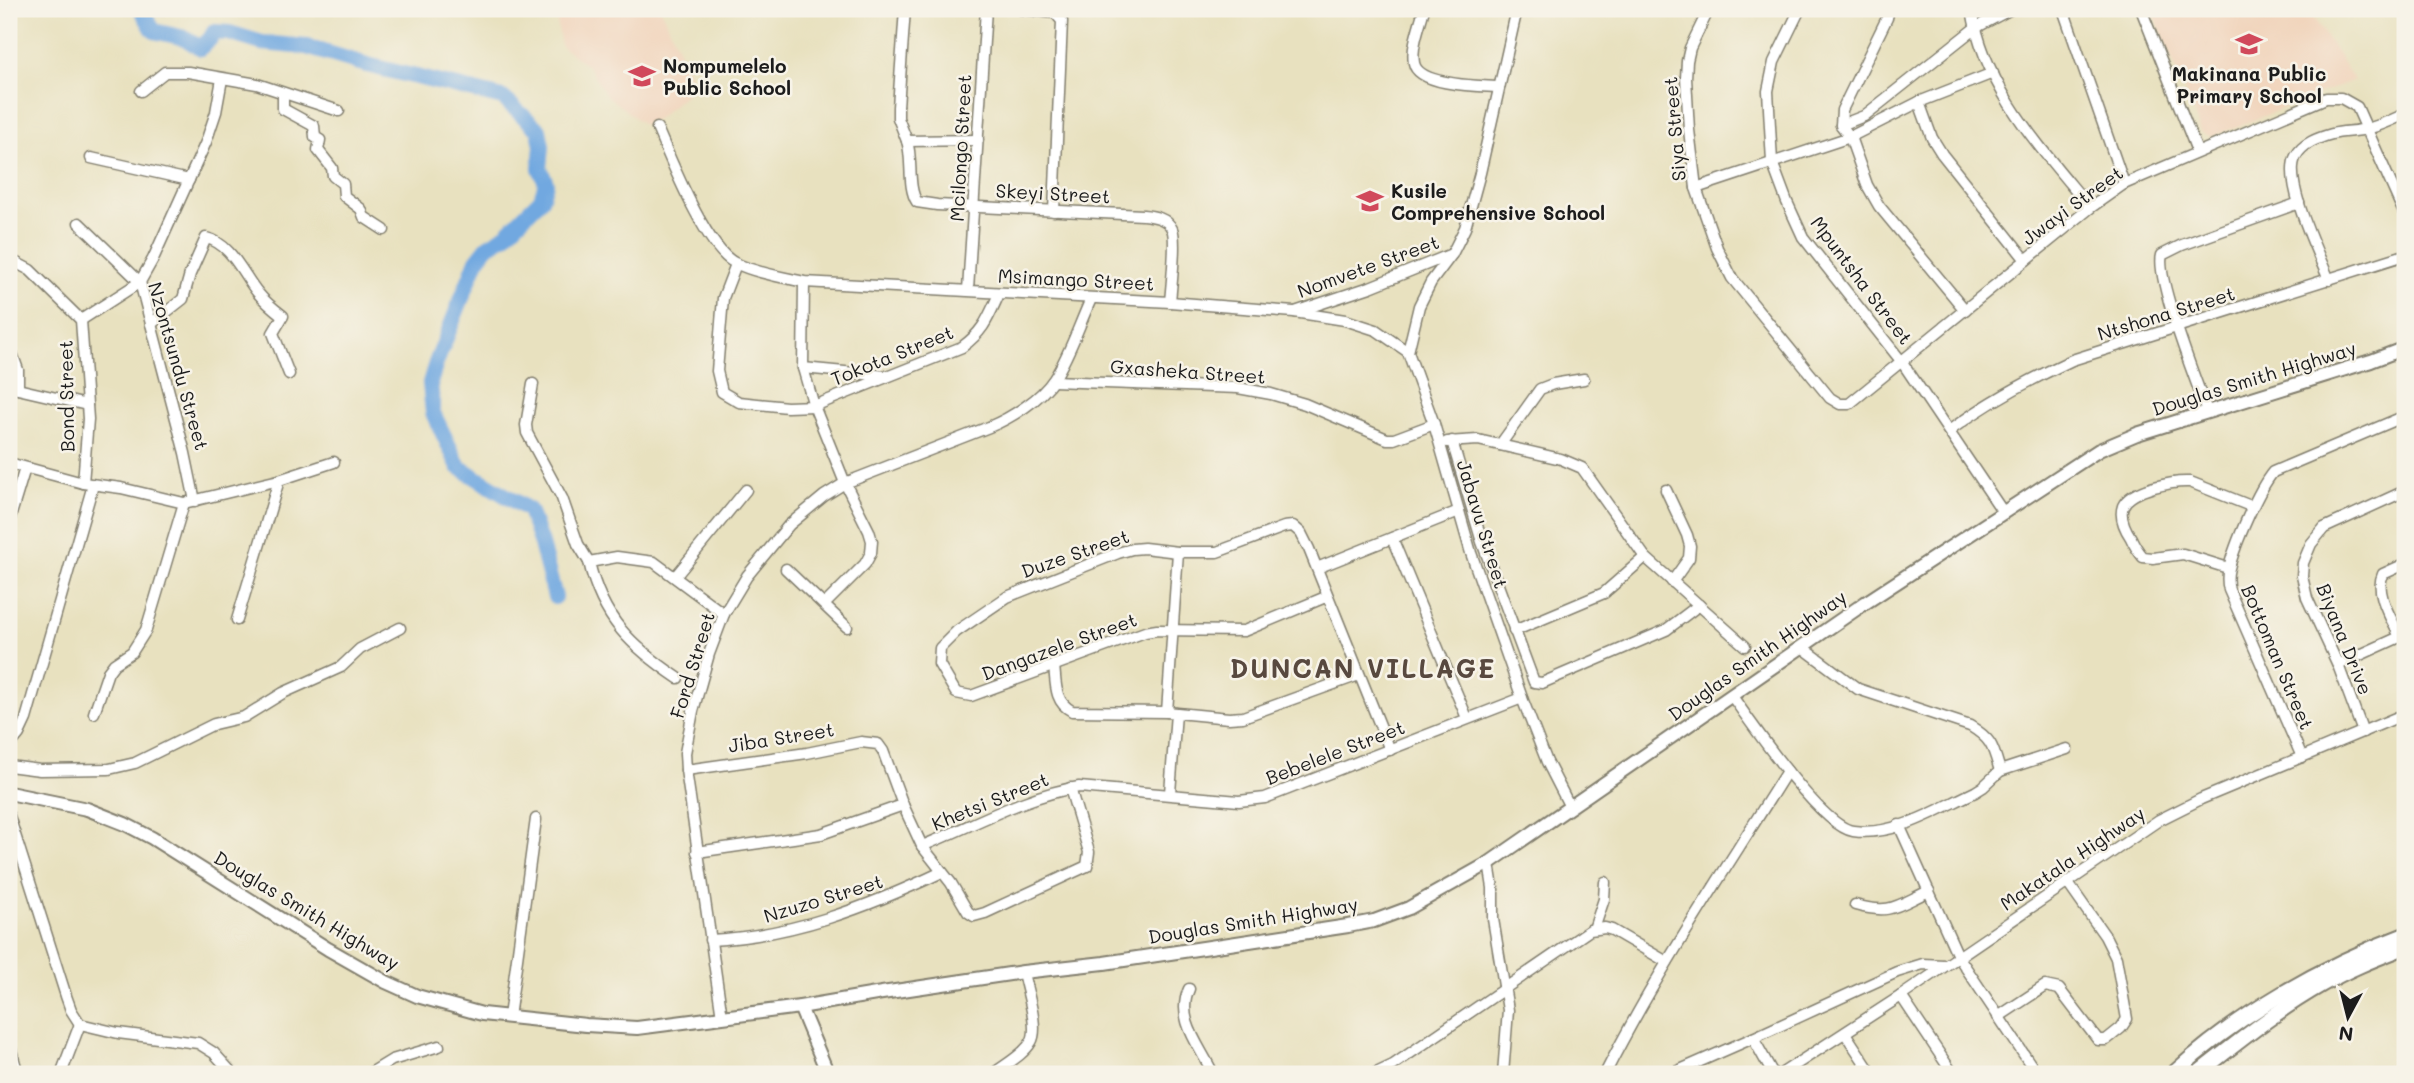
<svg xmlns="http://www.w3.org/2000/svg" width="2414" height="1083" font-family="Mali,sans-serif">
	<rect width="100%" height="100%" fill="#f7f3e8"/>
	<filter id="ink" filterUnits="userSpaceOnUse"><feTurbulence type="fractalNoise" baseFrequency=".0143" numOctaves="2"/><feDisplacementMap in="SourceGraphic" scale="14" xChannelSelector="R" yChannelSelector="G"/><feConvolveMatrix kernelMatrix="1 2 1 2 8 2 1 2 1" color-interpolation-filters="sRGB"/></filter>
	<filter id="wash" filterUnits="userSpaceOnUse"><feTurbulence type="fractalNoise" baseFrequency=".00686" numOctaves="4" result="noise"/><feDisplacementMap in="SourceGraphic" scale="28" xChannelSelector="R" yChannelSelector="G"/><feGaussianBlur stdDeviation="1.57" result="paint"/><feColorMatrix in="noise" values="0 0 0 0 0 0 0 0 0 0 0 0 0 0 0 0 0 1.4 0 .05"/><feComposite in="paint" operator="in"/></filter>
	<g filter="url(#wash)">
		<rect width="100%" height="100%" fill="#e8e1bf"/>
		<g fill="#f1d5bd">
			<polygon points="555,9 661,9 695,86 657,119 644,125 606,95 588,66 561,46"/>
			<polygon points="2152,9 2308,9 2354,80 2211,137 2201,132"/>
		</g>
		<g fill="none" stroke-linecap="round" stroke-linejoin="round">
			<polyline stroke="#71a8e0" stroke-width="16" points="141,9 154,31 185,38 200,48 210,39 214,32 229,33 262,43 307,47 367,65 503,98 539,130 542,146 540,168 546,183 541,199 503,237 488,246 477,260 436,363 430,383 433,413 459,467 529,510 541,544 555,597"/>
		</g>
	</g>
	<g filter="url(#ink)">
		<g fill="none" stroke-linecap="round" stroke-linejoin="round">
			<defs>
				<g id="minor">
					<polyline points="905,9 898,107 898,118 907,141 978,140"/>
					<polyline points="1020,9 1055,13 1062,21 1054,211"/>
					<path d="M1424,9c-4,16 -13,38 -10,54 4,23 66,23 85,24"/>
					<polyline points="1517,9 1480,173 1465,228 1452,254 1431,282 1419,306 1408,352 1434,424 1471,553 1522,698 1547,762 1570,807"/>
					<polyline points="1709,9 1690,48 1687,61 1686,78 1689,130 1696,188 1717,248 1732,278 1830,398 1840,404 1849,404 2090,208 2124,184 2326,98 2341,98 2357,107 2405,215"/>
					<polyline points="1800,9 1774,62 1768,91 1772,162 1787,202 1803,237 1902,362 2003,512"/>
					<polyline points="1889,9 1887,18 1842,110 1841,125 1850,137 1867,185 1879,206 1965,310"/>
					<path d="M1972,9c12,79 69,139 118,199"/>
					<polyline points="2063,9 2124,184"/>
					<polyline points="2141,9 2197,151"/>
					<polyline points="141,91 165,72 188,72 257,84 339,111"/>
					<polyline points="283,93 283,109 314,126 315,137 320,140 318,150 332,168 333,176 343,184 344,196 361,209 364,217 384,230"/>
					<polyline points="1919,102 1932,138 1942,154 2026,260"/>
					<polyline points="1841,125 1864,116 1975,28 2011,9"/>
					<path d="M657,128c14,32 49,121 78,135 21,10 47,14 69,19l366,20 124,10 51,8 31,10 32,22"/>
					<path d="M907,141c6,18 0,46 10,61l20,3 206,10c11,1 24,3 29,14 5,10 -1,59 -2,73"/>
					<polyline points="91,158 189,180"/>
					<polyline points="1696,188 1850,137 1919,102 1993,73"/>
					<polyline points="79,223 140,282 185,453 195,501"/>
					<polyline points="9,259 30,270 81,320 88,419 83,483"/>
					<path d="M736,264l-13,34 -6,73 5,21 17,10 48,5 27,-1 148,-59c22,-16 26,-29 37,-53"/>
					<path d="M2329,280c-10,-25 -47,-100 -33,-124 7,-13 22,-18 36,-22 12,-3 26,-2 38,-6 12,-3 24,-9 35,-14"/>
					<polyline points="804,282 803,368 814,406 845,483 869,531 872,541 871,553 865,564 825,604"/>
					<polyline points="968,290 986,9"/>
					<polyline points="1295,312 1370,287 1452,254"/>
					<polyline points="81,320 140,282 153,259 206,142 216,112 222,79"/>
					<path d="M151,324l32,-25 7,-25 16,-36c25,5 37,37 52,55 7,9 16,16 25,23l-10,17 16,41"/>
					<polyline points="9,345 18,370 18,389"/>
					<polyline points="803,368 886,376"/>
					<polyline points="1053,381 1238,388 1271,394 1305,404 1387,439 1394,439 1434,424"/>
					<polyline points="533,384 526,425 527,433 562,498 578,544 589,562"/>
					<polyline points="9,387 87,405"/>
					<path d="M2207,411c-10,-27 -52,-134 -45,-156l20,-10 117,-42"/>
					<path d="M1949,431c39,-29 80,-51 123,-71l333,-105"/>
					<polyline points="1452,441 1482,542 1534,682 1542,683 1666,630 1699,605"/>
					<polyline points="1447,442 1478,440 1561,459 1582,468 1645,557 1745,646"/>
					<polyline points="1500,445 1540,389 1553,384 1584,379"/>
					<polyline points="9,463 83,483 121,488 184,503 279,480 334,462"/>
					<polyline points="1666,490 1687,535 1690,546 1689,558 1672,582"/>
					<polyline points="9,521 25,468"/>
					<polyline points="1392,538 1467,718"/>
					<polyline points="1317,568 1459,511"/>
					<path d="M2228,568l-45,-14 -30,4 -10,-1c-5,-6 -9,-12 -12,-19 -6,-9 -12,-21 -8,-32 8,-17 50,-25 67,-24l63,25"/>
					<polyline points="786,569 847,627"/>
					<polyline points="675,577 746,490"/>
					<polyline points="1328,596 1244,631 1157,630 1145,632 971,696 956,693 939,664 940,648 957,631 1007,597 1118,553 1132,549 1144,548 1178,552 1217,552 1284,527 1293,526 1301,533 1309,549 1390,750"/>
					<polyline points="237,620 279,480"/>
					<polyline points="1514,631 1604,593 1645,557"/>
					<path d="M2400,637c-8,-18 -26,-44 -17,-63l22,-10"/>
					<path d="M1802,647l56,42 112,37c22,13 23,21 30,45"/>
					<path d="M1054,665c2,18 0,37 18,46l95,1 62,6 14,-1 116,-42"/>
					<polyline points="2338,665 2404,635"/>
					<path d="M678,678c-46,-31 -76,-59 -89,-116l28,-5 37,5 70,52"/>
					<path d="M1732,696c19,27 90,131 121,135 42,6 85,-22 122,-39l8,-5 17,-16 67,-22"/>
					<polyline points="1167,712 1178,552"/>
					<polyline points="94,713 108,672 114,664 132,652 146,630 184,503"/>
					<polyline points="2363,732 2338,665 2307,598 2302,576 2303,563 2311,544 2324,528 2405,491"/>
					<polyline points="9,746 19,734 26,719 93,485"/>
					<path d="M2302,757l-73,-167c-2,-8 -2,-15 0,-22 6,-24 29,-78 44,-96l132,-56"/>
					<polyline points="9,766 40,770 109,769 135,763 214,724 244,717 283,693 341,667 360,649 400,628"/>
					<polyline points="686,770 807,753 861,742 878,744 883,751 903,805 922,846 951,883 968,912 974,916 985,913 1087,866 1089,852 1070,788"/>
					<polyline points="1170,793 1176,713"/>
					<polyline points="9,816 66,996 71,1010 80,1024 118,1033 198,1043 214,1053 233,1074"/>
					<polyline points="1899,825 1958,956 2037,1074"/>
					<path d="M922,846c50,-20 104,-51 157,-59l160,14 26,-3 257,-100"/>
					<polyline points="697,852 821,834 903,805"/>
					<polyline points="1489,863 1493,888 1493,919 1508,1010 1503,1074"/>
					<path d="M1855,905c37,10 41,1 74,-14"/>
					<polyline points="1594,929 1604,899 1605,882"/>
					<path d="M710,940c83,-4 158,-33 232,-68"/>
					<path d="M1189,989c-14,31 12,58 24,85"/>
					<polyline points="1901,996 1953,1074"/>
					<polyline points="509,1017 536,819"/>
					<path d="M722,1017l-36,-247 -1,-17 8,-42 16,-57 15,-40 23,-38 42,-51 35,-29 21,-13 144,-56c22,-9 52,-28 65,-48 16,-25 25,-54 37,-80"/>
					<polyline points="1998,1017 2045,986 2059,989 2098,1040 2106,1040 2121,1028 2127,1019 2116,958 2105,936 2067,882"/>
					<polyline points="1845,1033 1872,1074"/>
					<polyline points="1753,1038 1897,972 1923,964 1944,965"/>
					<polyline points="9,1043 18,1074"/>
					<polyline points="61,1074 80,1024"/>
					<polyline points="369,1074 392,1060 439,1046"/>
					<path d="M993,1074c11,-9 31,-19 38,-32 9,-14 -5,-53 -8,-70"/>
					<polyline points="1374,1074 1393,1065 1590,930 1605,928 1612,930 1667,962"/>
					<path d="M1605,1074c53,-105 120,-203 182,-303"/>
					<polyline points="1671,1074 1753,1038 1773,1074"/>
					<polyline points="1781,1074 1901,996 2159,820 2201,799 2405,714"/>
				</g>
				<g id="tertiary">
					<polyline points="9,793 87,809 125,824 152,838 328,949 386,982 417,996 482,1014 586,1025 637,1028 800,1007 882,993 1023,972 1104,963 1348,926 1374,921 1409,908 1489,863 1865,603 2099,450 2137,434 2371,361 2405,348"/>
					<polyline points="800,1007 828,1074"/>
				</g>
				<g id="secondary">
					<path d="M2173,1074c65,-60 149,-108 232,-139"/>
					<path d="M2197,1074c40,-31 80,-64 124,-89 27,-16 56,-27 84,-38"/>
				</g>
			</defs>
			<use href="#minor" stroke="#827e6e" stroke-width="13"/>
			<use href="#tertiary" stroke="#827e6e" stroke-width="16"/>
			<use href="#secondary" stroke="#827e6e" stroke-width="18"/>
			<use href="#minor" stroke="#fff" stroke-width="10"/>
			<use href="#tertiary" stroke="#fff" stroke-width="12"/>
			<use href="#secondary" stroke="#fff" stroke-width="14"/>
		</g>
	</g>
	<defs>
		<symbol id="school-bare" viewBox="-9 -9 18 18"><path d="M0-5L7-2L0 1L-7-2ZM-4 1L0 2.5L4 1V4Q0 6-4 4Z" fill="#d1495b" stroke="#f7f3e8" stroke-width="2.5" paint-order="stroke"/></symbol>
	</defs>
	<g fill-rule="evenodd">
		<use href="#school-bare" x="2230" y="25" width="38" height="38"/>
		<use href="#school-bare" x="623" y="57" width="38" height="38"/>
		<use href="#school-bare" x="1351" y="182" width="38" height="38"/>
	</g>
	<g text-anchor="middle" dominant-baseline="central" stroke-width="5" stroke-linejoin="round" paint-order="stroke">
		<g font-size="19" font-weight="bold" fill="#1c1c1c" stroke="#f7f3e8" text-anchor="start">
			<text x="663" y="65">Nompumelelo<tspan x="663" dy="22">Public School</tspan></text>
			<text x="2249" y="73" text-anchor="middle">Makinana Public<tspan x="2249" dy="22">Primary School</tspan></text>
			<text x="1391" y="190">Kusile<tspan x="1391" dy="22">Comprehensive School</tspan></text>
		</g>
		<g font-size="19" fill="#1c1c1c" stroke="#f7f3e8">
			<text transform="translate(1674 129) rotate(-95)">Siya Street</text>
			<text transform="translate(960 148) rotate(-87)">Mcilongo Street</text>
			<text transform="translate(1053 193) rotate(3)">Skeyi Street</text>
			<text transform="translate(2072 205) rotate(-36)">Jwayi Street</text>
			<text transform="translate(1368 266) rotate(-20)">Nomvete Street</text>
			<text transform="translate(1076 279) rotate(3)">Msimango Street</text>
			<text transform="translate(1862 280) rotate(53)">Mpuntsha Street</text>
			<text transform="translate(2166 313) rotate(-17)">Ntshona Street</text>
			<text transform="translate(892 355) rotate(-22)">Tokota Street</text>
			<text transform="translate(179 366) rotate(74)">Nzontsundu Street</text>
			<text transform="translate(1188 371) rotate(4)">Gxasheka Street</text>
			<text transform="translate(2254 378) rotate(-17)">Douglas Smith Highway</text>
			<text transform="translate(66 396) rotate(-91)">Bond Street</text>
			<text transform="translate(1483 524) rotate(73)">Jabavu Street</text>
			<text transform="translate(1075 553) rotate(-19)">Duze Street</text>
			<text transform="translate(2345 639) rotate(68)">Biyana Drive</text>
			<text transform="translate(1059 646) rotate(-20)">Dangazele Street</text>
			<text transform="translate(1757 655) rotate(-35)">Douglas Smith Highway</text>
			<text transform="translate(2278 657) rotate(67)">Bottoman Street</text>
			<text transform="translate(692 665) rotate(-73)">Ford Street</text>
			<text transform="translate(781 737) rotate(-9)">Jiba Street</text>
			<text transform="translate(1335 752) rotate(-21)">Bebelele Street</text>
			<text transform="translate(990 801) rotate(-22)">Khetsi Street</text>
			<text transform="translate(2072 858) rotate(-34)">Makatala Highway</text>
			<text transform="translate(823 898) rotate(-17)">Nzuzo Street</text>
			<text transform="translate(307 910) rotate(31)">Douglas Smith Highway</text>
			<text transform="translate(1253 920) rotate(-9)">Douglas Smith Highway</text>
		</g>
		<g font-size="26" font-weight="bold" letter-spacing="2" fill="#58493f" stroke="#f7f3e8">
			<text x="1363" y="668">DUNCAN VILLAGE</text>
		</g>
	</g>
	<rect width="2414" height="1083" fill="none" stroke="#f7f3e8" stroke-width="35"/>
	<g transform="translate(2348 1017) rotate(187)" stroke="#f7f3e8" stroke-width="5" paint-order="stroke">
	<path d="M0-5L12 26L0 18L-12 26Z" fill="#1c1c1c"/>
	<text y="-10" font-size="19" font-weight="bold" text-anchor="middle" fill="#1c1c1c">N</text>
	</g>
</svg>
